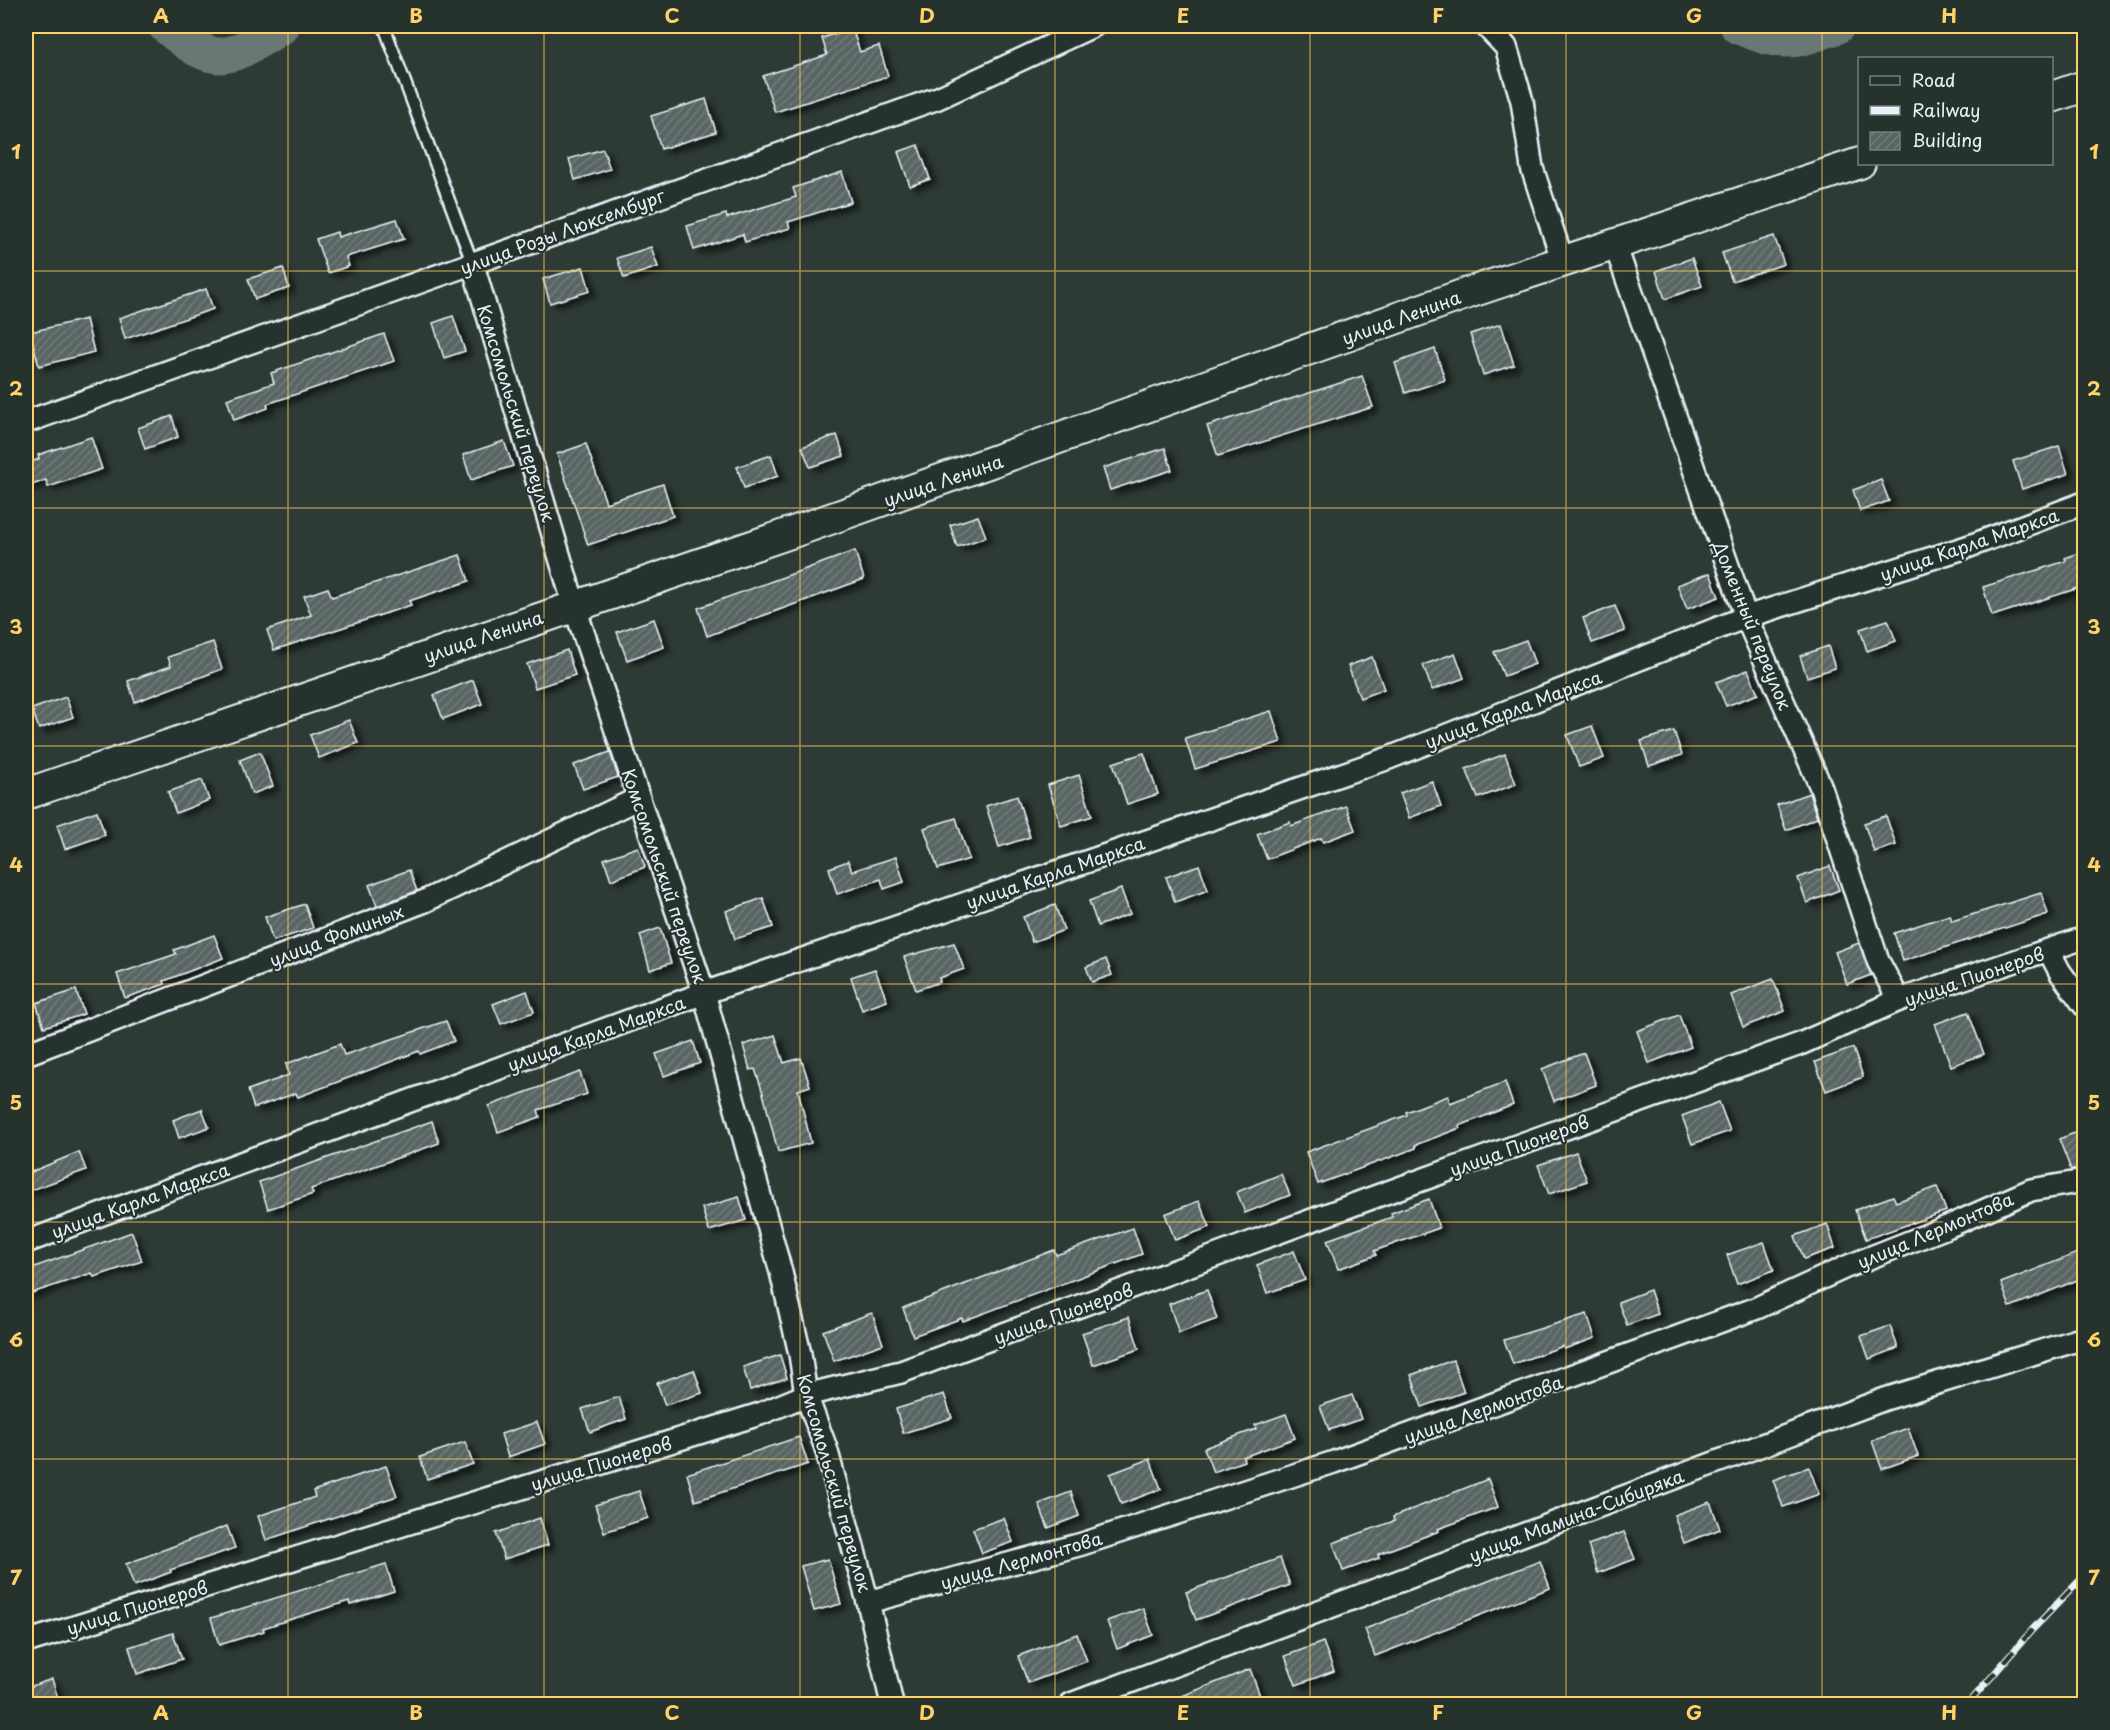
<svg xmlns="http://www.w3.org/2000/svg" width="2110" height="1730" font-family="'Playpen Sans',sans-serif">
	<defs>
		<pattern id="building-hatch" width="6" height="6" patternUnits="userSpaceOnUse" patternTransform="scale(1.5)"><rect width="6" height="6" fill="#596563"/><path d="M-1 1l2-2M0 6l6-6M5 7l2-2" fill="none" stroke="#717c7a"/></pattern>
		<filter id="shadow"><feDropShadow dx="6" dy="4" stdDeviation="3" flood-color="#0009"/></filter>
	</defs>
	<rect width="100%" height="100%" fill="#2e3b35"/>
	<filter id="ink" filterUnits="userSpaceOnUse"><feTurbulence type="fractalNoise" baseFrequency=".0167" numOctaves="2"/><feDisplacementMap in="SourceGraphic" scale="12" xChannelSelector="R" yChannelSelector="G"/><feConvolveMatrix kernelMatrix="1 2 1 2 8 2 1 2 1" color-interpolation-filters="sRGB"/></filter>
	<g filter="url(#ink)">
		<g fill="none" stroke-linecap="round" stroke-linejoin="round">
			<g stroke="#6b7775" stroke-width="36">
				<path d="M166,26c52,45 62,33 116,0"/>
				<path d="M1738,26c46,19 52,17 99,0"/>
			</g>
		</g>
		<g fill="url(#building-hatch)" stroke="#e8f1f8" stroke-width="1.5" filter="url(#shadow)">
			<polygon points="852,28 860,52 879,46 888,76 775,112 763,76 827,55 822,38"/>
			<polygon points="706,99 716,132 661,149 651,116"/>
			<polygon points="918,145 930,179 910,186 898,152"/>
			<polygon points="603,149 610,169 575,180 569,159"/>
			<polygon points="842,172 851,202 788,222 790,228 745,242 743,234 694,250 687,226 726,214 727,218 796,197 793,188"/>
			<polygon points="397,219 404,239 346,257 349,266 328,273 316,239 337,232 338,237"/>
			<polygon points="1774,236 1784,264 1732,281 1722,253"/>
			<polygon points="651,247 658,267 624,278 617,258"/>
			<polygon points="1692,258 1702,286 1665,299 1656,271"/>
			<polygon points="583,267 590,291 550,303 543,279"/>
			<polygon points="283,268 289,288 255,299 248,279"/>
			<polygon points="206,289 213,309 125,339 119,318"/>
			<polygon points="453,316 465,351 444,358 433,323"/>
			<polygon points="86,319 94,352 39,366 30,332"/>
			<polygon points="1501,324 1514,365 1483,375 1470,334"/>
			<polygon points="384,334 394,361 267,404 268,408 234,420 227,399 274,383 271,373"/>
			<polygon points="1435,349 1445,380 1405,393 1395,363"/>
			<polygon points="1362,376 1373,407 1218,456 1207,426"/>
			<polygon points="172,416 178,437 145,449 138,428"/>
			<polygon points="837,435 844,456 810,467 802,447"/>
			<polygon points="91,437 102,469 48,487 46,480 26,487 26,464 39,459 38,455"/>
			<polygon points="504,441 513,466 471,480 463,455"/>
			<polygon points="586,444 606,503 663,484 673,516 588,545 557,454"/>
			<polygon points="2059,446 2068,474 2022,489 2013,461"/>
			<polygon points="1165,448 1172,470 1110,490 1103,468"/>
			<polygon points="771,455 778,476 744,488 737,467"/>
			<polygon points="1881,480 1889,501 1860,511 1853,490"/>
			<polygon points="978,516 986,537 957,547 950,525"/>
			<polygon points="855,551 864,579 707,636 698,608"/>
			<polygon points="2085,551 2085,586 1992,616 1983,587 2066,561 2065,558"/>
			<polygon points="460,555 469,581 409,601 411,605 274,650 267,630 311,615 304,596 328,588 332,597"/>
			<polygon points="1710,573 1719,597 1687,609 1677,585"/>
			<polygon points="1615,606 1625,631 1592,643 1583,618"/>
			<polygon points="654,619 664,647 627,660 617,632"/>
			<polygon points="1888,620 1896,641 1867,651 1860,629"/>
			<polygon points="1526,640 1535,664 1504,676 1494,652"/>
			<polygon points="213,642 222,669 135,702 128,681 171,666 168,657"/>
			<polygon points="1828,646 1835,668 1807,677 1800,656"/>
			<polygon points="567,650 575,675 535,688 527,664"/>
			<polygon points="1455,653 1464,678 1432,690 1423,665"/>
			<polygon points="1372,657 1384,689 1360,698 1348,666"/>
			<polygon points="1748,670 1758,694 1726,706 1716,682"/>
			<polygon points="473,680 482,704 443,719 434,695"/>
			<polygon points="66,697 73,717 39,729 32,709"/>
			<polygon points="1271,711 1281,742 1195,769 1185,738"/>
			<polygon points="349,720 358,743 319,758 310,735"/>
			<polygon points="1592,726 1604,758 1579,767 1567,735"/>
			<polygon points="1674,731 1682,755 1649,766 1641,741"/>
			<polygon points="260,752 273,786 252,794 240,760"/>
			<polygon points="610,752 618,777 583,789 574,765"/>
			<polygon points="1144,753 1158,794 1127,804 1113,763"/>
			<polygon points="1505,754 1516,784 1478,798 1466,769"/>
			<polygon points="1079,775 1092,816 1061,826 1048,785"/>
			<polygon points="202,780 209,800 176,813 168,792"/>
			<polygon points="1432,781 1441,806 1409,818 1400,793"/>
			<polygon points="1809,793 1817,818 1786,830 1777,805"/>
			<polygon points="1017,796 1030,837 999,847 986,806"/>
			<polygon points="1346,806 1355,830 1323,842 1321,838 1267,859 1257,834 1290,822 1291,826"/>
			<polygon points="97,811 105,835 65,849 57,825"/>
			<polygon points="1886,816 1896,845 1874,852 1864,823"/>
			<polygon points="956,818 969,859 938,869 924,828"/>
			<polygon points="638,847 645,867 611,880 604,859"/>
			<polygon points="896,857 904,882 884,889 881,879 837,894 829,868 848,861 852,871"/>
			<polygon points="1199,865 1208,890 1175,902 1166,877"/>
			<polygon points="1830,866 1839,890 1807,903 1798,878"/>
			<polygon points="409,870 417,891 377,906 369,885"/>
			<polygon points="1121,889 1130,914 1098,926 1089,901"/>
			<polygon points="2041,893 2048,914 1903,961 1894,933 1950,915 1952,921"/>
			<polygon points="763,898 773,927 735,939 726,911"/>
			<polygon points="305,904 313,928 273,941 265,917"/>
			<polygon points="1055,905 1064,930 1032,942 1023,917"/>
			<polygon points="660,928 671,963 650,970 640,935"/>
			<polygon points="214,935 223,958 164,981 165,984 125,998 117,974 176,954 174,950"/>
			<polygon points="954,943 964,969 939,978 940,982 916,990 904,957"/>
			<polygon points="1859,943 1871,975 1847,984 1835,952"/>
			<polygon points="1106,959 1112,975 1092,982 1086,967"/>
			<polygon points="875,969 887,1001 862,1010 851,977"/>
			<polygon points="1773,979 1785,1011 1743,1027 1731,995"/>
			<polygon points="76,990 84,1014 44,1027 36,1003"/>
			<polygon points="527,991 534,1012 501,1024 493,1004"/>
			<polygon points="1968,1012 1984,1054 1951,1066 1935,1024"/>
			<polygon points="1679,1015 1691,1047 1649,1063 1637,1031"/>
			<polygon points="446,1021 454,1041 420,1054 419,1051 298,1097 296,1093 254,1108 248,1090 289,1075 286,1064 340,1044 344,1055"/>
			<polygon points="775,1035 784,1063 801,1058 810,1086 798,1090 811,1143 778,1152 763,1093 755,1069 750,1070 743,1045"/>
			<polygon points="693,1041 700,1063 664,1076 656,1054"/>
			<polygon points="1853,1048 1863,1077 1826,1091 1815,1062"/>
			<polygon points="1584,1053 1596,1085 1554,1101 1542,1069"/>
			<polygon points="580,1072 587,1094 538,1110 540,1117 498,1132 489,1106"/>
			<polygon points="1505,1082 1513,1105 1459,1126 1460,1128 1415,1145 1416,1148 1318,1184 1306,1152 1407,1115 1406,1112 1448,1096 1450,1103"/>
			<polygon points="1719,1102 1730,1131 1692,1144 1682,1116"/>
			<polygon points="202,1109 209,1127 179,1138 173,1120"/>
			<polygon points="432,1121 439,1143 311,1189 313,1194 268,1209 259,1182"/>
			<polygon points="2085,1129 2085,1165 2071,1170 2059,1139"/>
			<polygon points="79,1152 86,1170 26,1192 26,1174"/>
			<polygon points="1576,1152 1587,1181 1549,1194 1538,1165"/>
			<polygon points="1281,1174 1290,1195 1245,1213 1237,1192"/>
			<polygon points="1937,1187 1946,1211 1866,1239 1855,1210 1893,1196 1896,1202"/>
			<polygon points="739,1197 746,1220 709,1231 702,1208"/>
			<polygon points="1429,1199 1439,1228 1374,1251 1376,1255 1338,1269 1327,1240 1392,1217 1391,1213"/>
			<polygon points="1199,1201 1210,1227 1175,1240 1165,1214"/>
			<polygon points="1827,1224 1835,1248 1804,1259 1795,1236"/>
			<polygon points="1133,1228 1142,1254 963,1321 962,1318 913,1336 903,1308 1054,1250 1056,1255"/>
			<polygon points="132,1232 142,1261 94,1277 92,1273 26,1295 26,1270"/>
			<polygon points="1764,1242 1774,1270 1737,1284 1727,1255"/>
			<polygon points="2085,1250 2085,1277 2010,1307 2001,1283"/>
			<polygon points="1294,1251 1305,1280 1267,1293 1257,1265"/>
			<polygon points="1207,1290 1217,1319 1179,1333 1169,1304"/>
			<polygon points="1650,1290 1658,1314 1627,1325 1618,1302"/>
			<polygon points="872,1313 883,1344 834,1361 823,1331"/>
			<polygon points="1587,1314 1595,1338 1564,1349 1563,1346 1513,1364 1504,1340"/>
			<polygon points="1129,1317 1139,1349 1093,1365 1082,1333"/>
			<polygon points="1890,1326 1898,1348 1869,1359 1861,1336"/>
			<polygon points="780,1355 787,1378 750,1390 743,1367"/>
			<polygon points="1453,1360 1464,1392 1422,1407 1411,1375"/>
			<polygon points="694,1370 702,1393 665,1405 657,1383"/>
			<polygon points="944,1394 952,1418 903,1433 896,1409"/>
			<polygon points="1352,1395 1361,1419 1329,1430 1320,1406"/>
			<polygon points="619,1397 626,1419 590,1432 582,1409"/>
			<polygon points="1286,1414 1295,1438 1243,1457 1244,1461 1213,1472 1204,1448 1256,1429 1255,1425"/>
			<polygon points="537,1422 545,1444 508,1457 501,1434"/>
			<polygon points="1908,1428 1918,1456 1882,1469 1872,1441"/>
			<polygon points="799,1437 808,1464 695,1501 687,1474"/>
			<polygon points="465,1442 473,1464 427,1479 420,1457"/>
			<polygon points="1150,1459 1161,1489 1121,1504 1110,1474"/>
			<polygon points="386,1466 397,1496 266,1540 258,1516 315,1497 313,1491"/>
			<polygon points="1809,1467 1819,1494 1783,1507 1773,1480"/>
			<polygon points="1488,1479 1498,1507 1438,1529 1439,1531 1378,1554 1379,1558 1343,1571 1333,1543 1394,1521 1393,1517"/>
			<polygon points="639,1491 648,1518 604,1532 595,1505"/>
			<polygon points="1071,1492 1079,1516 1048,1528 1039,1504"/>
			<polygon points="1710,1502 1720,1529 1684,1543 1674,1515"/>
			<polygon points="540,1518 548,1545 504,1559 496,1533"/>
			<polygon points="1004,1518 1013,1542 982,1553 973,1529"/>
			<polygon points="227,1526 235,1548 170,1570 171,1572 134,1586 126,1564"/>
			<polygon points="1624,1532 1635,1559 1598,1573 1588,1545"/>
			<polygon points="1280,1558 1290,1585 1196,1620 1186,1592"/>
			<polygon points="828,1559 841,1604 814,1611 801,1566"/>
			<polygon points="1540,1561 1550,1588 1375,1656 1365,1629"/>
			<polygon points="386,1564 394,1591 350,1605 349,1601 263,1628 264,1631 219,1645 211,1618"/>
			<polygon points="1143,1608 1153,1635 1117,1649 1107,1621"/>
			<polygon points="173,1633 182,1659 137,1674 129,1647"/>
			<polygon points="1077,1634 1087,1661 1028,1683 1018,1656"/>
			<polygon points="1323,1642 1334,1671 1296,1685 1285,1656"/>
			<polygon points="1250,1669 1260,1696 1238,1704 1162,1704"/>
			<polygon points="52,1679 59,1702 26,1704 26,1688"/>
		</g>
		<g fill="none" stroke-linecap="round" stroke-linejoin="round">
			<defs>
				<polyline id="lane" points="384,26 472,262"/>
				<g id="street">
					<polyline points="1486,26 1506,47 1522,101 1532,168 1563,262"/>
					<polyline points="1615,245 1746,617 1820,785 1878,961 1899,1000"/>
					<polyline points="472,262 574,605 704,993 781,1272 800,1354 806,1395 826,1448 868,1602 892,1704"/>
					<polyline points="26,422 938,98 1093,26"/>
					<polyline points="2049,951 2060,972 2084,1005"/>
					<polyline points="26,1054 425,901 639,798"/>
					<polyline points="26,1242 704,993 1389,758 1746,617 1967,547 2084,503"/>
					<polyline points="868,1602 1082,1544 1334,1462 1757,1308 1846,1267 1947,1227 2031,1190 2084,1181"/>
					<polyline points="26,1642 760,1414 806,1395 901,1372 1377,1196 1800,1044 1899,1000 2084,938"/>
					<polyline points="1071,1704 1885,1399 2084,1338"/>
				</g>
				<g id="secondary">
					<polyline points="2052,97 2084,86"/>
					<polyline points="26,794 793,532 1468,293 1860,163"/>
				</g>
			</defs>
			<use href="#lane" stroke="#e8f1f8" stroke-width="15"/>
			<use href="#street" stroke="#e8f1f8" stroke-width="26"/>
			<use href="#secondary" stroke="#e8f1f8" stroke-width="34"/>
			<use href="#lane" stroke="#26332d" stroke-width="10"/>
			<use href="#street" stroke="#26332d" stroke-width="21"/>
			<use href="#secondary" stroke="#26332d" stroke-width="30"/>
			<defs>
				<polyline id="rail" points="1968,1704 2032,1630 2084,1576"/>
			</defs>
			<use href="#rail" stroke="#e8f1f8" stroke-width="7"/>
			<use href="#rail" stroke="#26332d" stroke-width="4.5" stroke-dasharray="14" stroke-linecap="butt"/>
		</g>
	</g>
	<path fill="none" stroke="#ffd166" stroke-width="1.5" stroke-opacity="0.55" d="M288,26v1678M544,26v1678M800,26v1678M1055,26v1678M1310,26v1678M1566,26v1678M1822,26v1678M26,271h2058M26,508h2058M26,746h2058M26,984h2058M26,1222h2058M26,1459h2058"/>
	<g text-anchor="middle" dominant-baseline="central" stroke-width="4.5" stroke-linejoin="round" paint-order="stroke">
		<g font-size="18" fill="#e8f1f8" stroke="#26332d">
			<text transform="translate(562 231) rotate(-20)">улица Розы Люксембург</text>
			<text transform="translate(1401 317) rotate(-20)">улица Ленина</text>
			<text transform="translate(517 413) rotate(73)">Комсомольский переулок</text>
			<text transform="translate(943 480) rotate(-19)">улица Ленина</text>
			<text transform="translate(1969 544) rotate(-19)">улица Карла Маркса</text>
			<text transform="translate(1753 625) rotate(68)">Доменный переулок</text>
			<text transform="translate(483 636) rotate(-19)">улица Ленина</text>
			<text transform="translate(1513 709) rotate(-21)">улица Карла Маркса</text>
			<text transform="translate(1055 872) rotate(-19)">улица Карла Маркса</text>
			<text transform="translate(665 876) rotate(71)">Комсомольский переулок</text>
			<text transform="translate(336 935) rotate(-21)">улица Фоминых</text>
			<text transform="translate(1974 976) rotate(-19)">улица Пионеров</text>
			<text transform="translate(596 1033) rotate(-20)">улица Карла Маркса</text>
			<text transform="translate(1519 1145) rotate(-20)">улица Пионеров</text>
			<text transform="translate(140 1200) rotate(-20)">улица Карла Маркса</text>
			<text transform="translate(1935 1230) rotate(-23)">улица Лермонтова</text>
			<text transform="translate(1063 1313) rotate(-20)">улица Пионеров</text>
			<text transform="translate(1483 1409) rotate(-20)">улица Лермонтова</text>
			<text transform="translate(601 1463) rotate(-17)">улица Пионеров</text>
			<text transform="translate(835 1483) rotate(74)">Комсомольский переулок</text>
			<text transform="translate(1576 1515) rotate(-21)">улица Мамина-Сибиряка</text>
			<text transform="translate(1021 1560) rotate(-16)">улица Лермонтова</text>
			<text transform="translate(137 1607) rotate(-17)">улица Пионеров</text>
		</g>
	</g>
	<rect width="2110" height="1730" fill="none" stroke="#26332d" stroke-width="66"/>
	<rect x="1858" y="57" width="195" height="108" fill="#26332d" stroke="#747f7e" stroke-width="1.5"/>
	<rect x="1870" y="76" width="30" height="9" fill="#26332d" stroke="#747f7e" stroke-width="1.5"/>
	<text x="1912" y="87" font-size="18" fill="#e8f1f8">Road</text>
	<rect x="1870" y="106" width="30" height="9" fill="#e8f1f8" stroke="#747f7e" stroke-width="1.5"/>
	<text x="1912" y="117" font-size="18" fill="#e8f1f8">Railway</text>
	<rect x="1870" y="132" width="30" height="18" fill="url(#building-hatch)" stroke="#747f7e" stroke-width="1.5"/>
	<text x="1912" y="147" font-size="18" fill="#e8f1f8">Building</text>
	<rect x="33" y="33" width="2044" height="1664" fill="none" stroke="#ffd166" stroke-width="2"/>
	<g font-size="20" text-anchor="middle" font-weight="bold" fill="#ffd166">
		<text x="161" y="23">A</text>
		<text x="416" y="23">B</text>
		<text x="672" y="23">C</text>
		<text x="927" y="23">D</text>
		<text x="1183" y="23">E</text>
		<text x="1438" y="23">F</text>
		<text x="1694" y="23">G</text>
		<text x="1949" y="23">H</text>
		<text x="16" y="159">1</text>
		<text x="2094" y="159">1</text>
		<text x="16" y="396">2</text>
		<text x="2094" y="396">2</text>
		<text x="16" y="634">3</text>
		<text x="2094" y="634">3</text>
		<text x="16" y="872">4</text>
		<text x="2094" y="872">4</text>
		<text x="16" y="1110">5</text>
		<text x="2094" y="1110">5</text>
		<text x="16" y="1347">6</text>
		<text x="2094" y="1347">6</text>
		<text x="16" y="1585">7</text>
		<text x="2094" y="1585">7</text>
		<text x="161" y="1720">A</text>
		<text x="416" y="1720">B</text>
		<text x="672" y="1720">C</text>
		<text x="927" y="1720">D</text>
		<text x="1183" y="1720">E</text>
		<text x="1438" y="1720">F</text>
		<text x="1694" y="1720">G</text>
		<text x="1949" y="1720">H</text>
	</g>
</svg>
